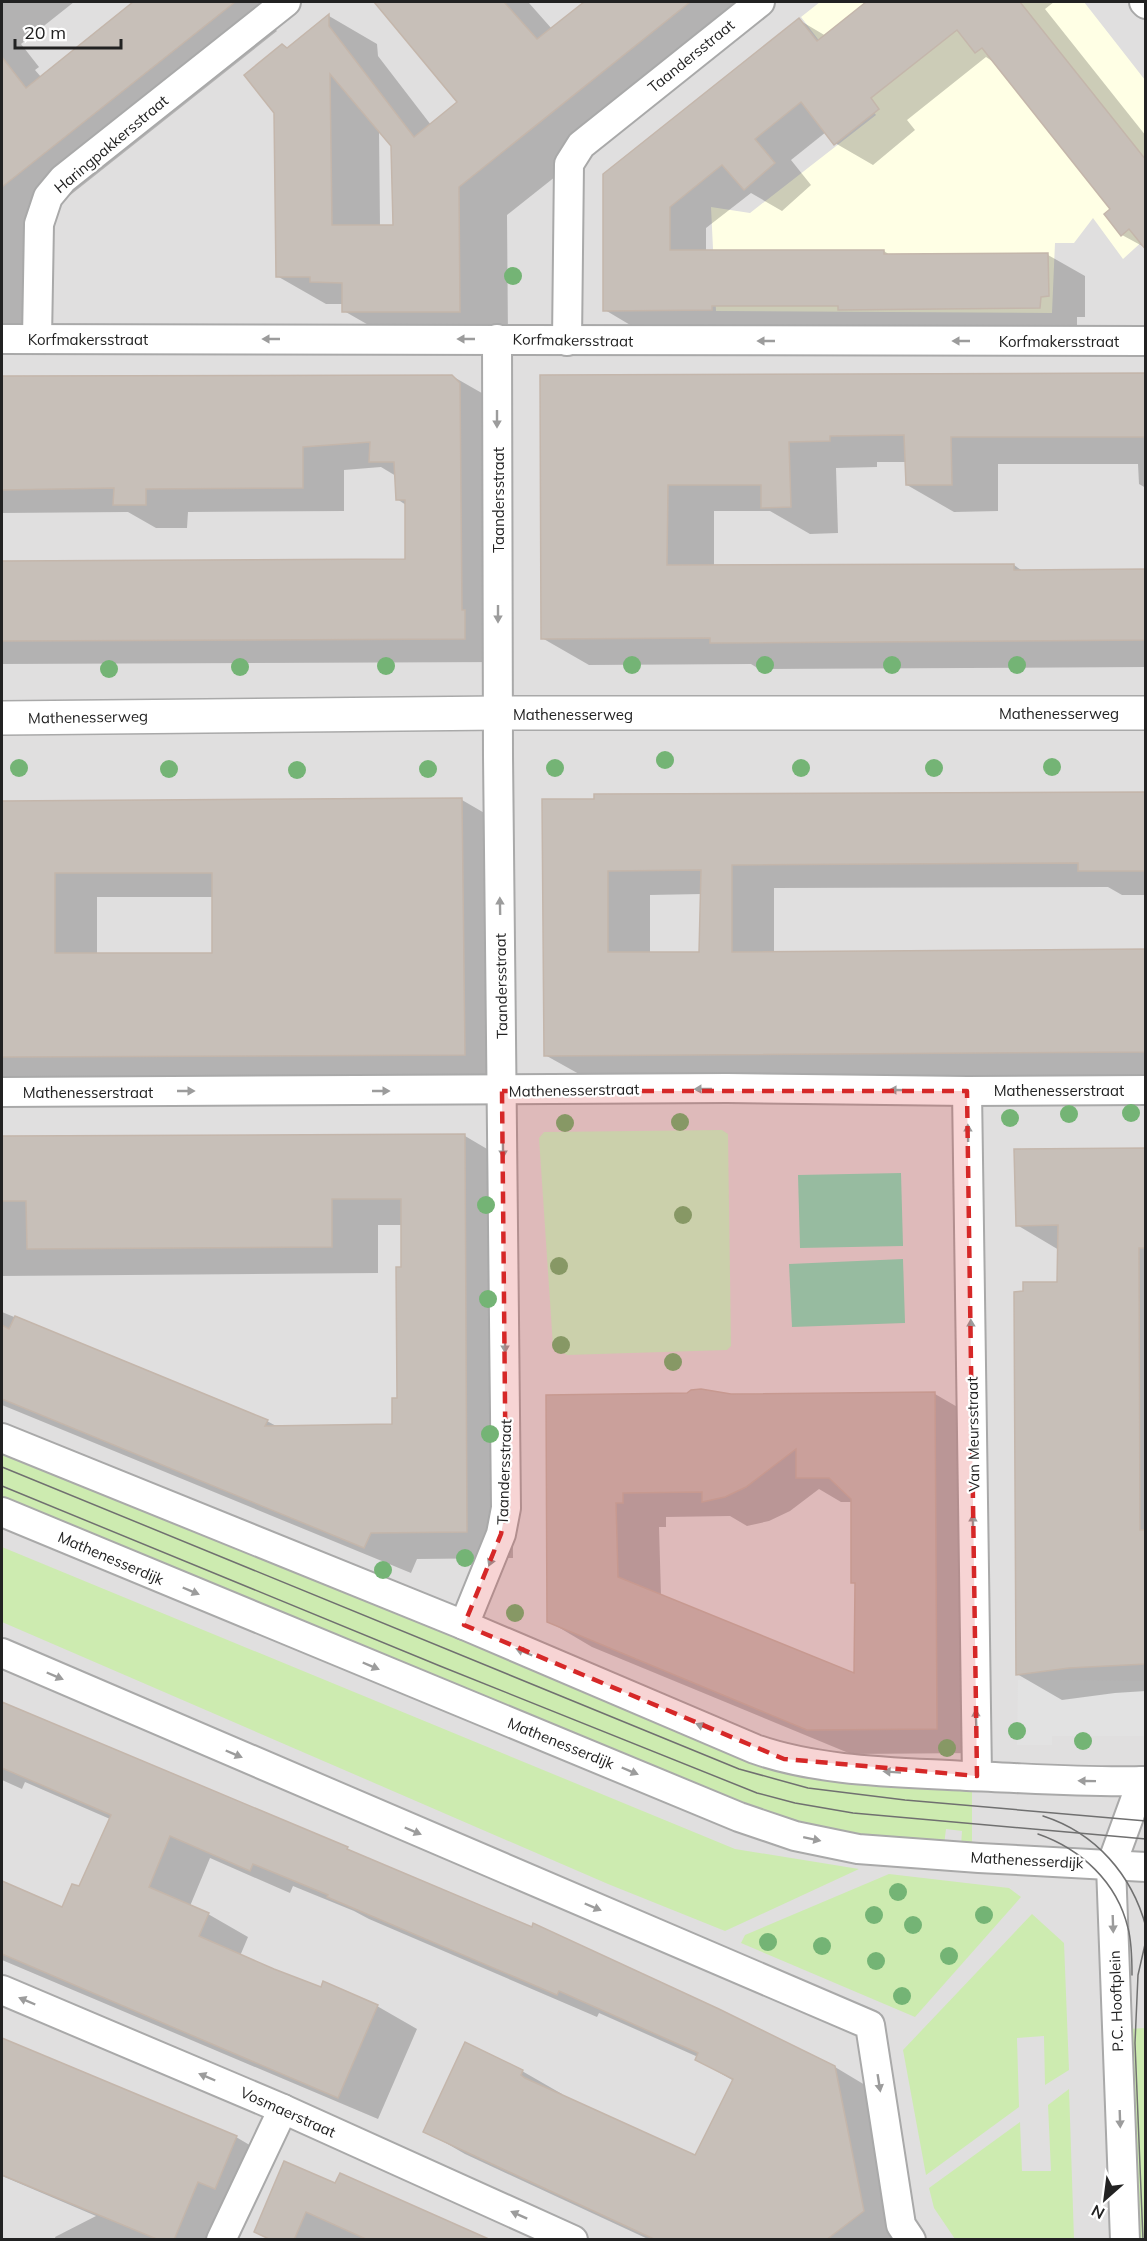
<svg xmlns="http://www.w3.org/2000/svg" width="1147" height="2241" font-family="Mulish,sans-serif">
	<rect width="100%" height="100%" fill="#f2efe9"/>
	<rect fill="#e0dfdf" x="2" y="2" width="1143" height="2237"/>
	<polygon fill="#ffffe5" points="820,2 1084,2 1145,80 1145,239 1123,259 1093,218 1074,243 1055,243 1052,313 716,311 711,207 750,213 876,115 801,17"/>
	<g fill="#cdebb0">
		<polygon points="2,1450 763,1764 972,1790 972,1846 961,1846 962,1831 946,1829 944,1845 881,1840 772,1818 2,1502"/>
		<polygon points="2,1547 735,1849 859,1869 725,1931 608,1884 2,1622"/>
		<polygon points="889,1874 1009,1888 1021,1897 915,2017 741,1943 745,1935"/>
		<polygon points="1032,1914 1064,1943 1069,2070 1045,2085 1044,2036 1017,2038 1019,2107 926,2175 903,2050"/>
		<polygon points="1145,2028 1145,2239 1136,2239 1128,2029"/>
		<polygon points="1069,2089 1074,2239 955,2239 934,2208 929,2188 1020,2122 1022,2171 1051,2171 1048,2105"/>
	</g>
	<polygon fill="#c8facc" points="722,1130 728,1134 731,1346 727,1350 567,1355 553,1346 539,1138 544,1132"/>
	<g fill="#88e0be">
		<polygon points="901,1173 903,1246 800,1248 798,1175"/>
		<polygon points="903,1259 905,1323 792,1327 789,1264"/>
	</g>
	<polygon fill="#e2e2e2" points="1018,1680 1145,1681 1145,1736 1052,1736 1052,1745 1017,1745"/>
	<g fill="#0003" fill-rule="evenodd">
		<polygon points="2,2 74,2 21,44 39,67 35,70 41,77 134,3 133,2 300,2 271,25 277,31 54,208 46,227 47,339 2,339"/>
		<path d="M376,2h155l-2,1 23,26 34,-27h189l-268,213 1,124h-115l-49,-28v-7h-18l-49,-28 11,-227 41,-33 48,28 1,12 53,69 28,-22zM379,129l13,16 2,81h-14z"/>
		<polygon points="868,2 1054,2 1045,9 1146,136 1146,248 1122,235 1112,209 995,63 986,57 907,120 915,130 873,165 835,143 826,132 791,160 811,185 782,211 751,193 706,228 706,252 884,251 890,255 1048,255 1085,276 1085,317 1077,317 1077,328 876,331 868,326 748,327 642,332 605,310 604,175 799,20 826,36"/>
		<polygon points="1146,375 1146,488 1139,484 1138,464 998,464 998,511 954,512 907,485 906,462 877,462 877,467 836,468 838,533 810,534 770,511 714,511 714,566 1014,565 1024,572 1146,571 1146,667 759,669 751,664 589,665 542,638 541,376"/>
		<polygon points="452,376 494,400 506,662 2,664 2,563 407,561 406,505 397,499 396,476 381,467 344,470 344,511 188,512 187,528 156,528 128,512 2,513 2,378"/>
		<path d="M1146,793v102h-24l-14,-8 -334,1v65l372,-2v125l-558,3 -43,-24 -2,-255zM702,894l-1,60h-51v-59z"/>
		<path d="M462,800l43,25 2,254 -505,2v-279zM97,897h117v57h-117z"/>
		<polygon points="465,1136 511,1163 513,1558 417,1559 411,1573 2,1405 2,1312 267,1421 278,1427 393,1426 398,1400 403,1268 403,1225 378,1225 378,1273 2,1276 2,1138"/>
		<polygon points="1146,1150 1146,1691 1115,1693 1062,1700 1017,1674 1058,1283 1059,1250 1017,1225"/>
		<path d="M935,1394l43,25 2,334 -129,1 -259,-107 -44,-26 -1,-225zM819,1489l22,13h11l1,80 3,2v91l-195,-79 -2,-69h7v-10l64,-1 17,10 22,-5 21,-10z"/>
		<polygon points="2,1703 533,1929 835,2067 875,2091 896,2240 650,2240 465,2154 425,2131 522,2071 562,2094 561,2096 696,2157 734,2081 697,2060 698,2057 599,2013 597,2017 369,1919 354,1911 293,1886 290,1893 210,1858 190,1906 208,1914 248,1937 240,1956 273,1971 377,2006 417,2029 378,2119 2,1960 2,1883 63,1909 79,1888 110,1819 25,1782 22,1789 2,1780"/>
		<polygon points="2,2039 236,2137 263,2153 242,2203 225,2196 207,2240 56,2240 55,2237 96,2216 2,2176"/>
		<polygon points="336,2185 487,2240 265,2240"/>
	</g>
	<g fill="#c7bfb8" stroke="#c4b6ab" stroke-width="1.5" fill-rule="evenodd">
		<polygon points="133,2 235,2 2,187 2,57 26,88"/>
		<path d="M374,2h130l33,37 47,-37h106l-231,185 1,125h-118v-29l-32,-1v-5h-34l-2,-164 -30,-38 38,-31 5,4 42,-34v12l85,111 43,-35zM330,74l61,72 2,79h-61z"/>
		<polygon points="866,2 1020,2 1146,160 1146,250 1129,229 1121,236 1104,214 1110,209 982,48 975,53 957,30 871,98 879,109 834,145 801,102 755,139 775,163 744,190 722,165 670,207 670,250 884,250 884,254 1048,253 1049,296 1041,297 1040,308 838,310 838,306 712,306 712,310 603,311 603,174 799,18 817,41"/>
		<polygon points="1146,373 1146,437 951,437 952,485 906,485 904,435 830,436 830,441 789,442 791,507 761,508 761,485 668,485 667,565 1014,564 1014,570 1146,569 1146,640 710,643 710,638 541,639 540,375"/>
		<polygon points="452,375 460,383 462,610 465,610 465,639 2,641 2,561 405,559 405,500 396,500 394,462 369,462 370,442 303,447 303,488 146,489 146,505 113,505 114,488 2,490 2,376"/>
		<path d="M1146,792v79h-68v-8l-346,2v87l414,-3v103l-602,4 -2,-257h52v-5zM701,870l-2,82h-91v-81z"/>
		<path d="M462,798l3,257 -463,2v-256zM55,873h157v80h-157z"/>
		<polygon points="465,1134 467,1532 371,1533 364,1548 2,1399 2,1325 9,1329 15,1316 268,1420 265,1426 392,1424 392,1398 397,1398 396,1267 401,1267 401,1199 332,1199 332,1247 27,1249 26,1201 2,1201 2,1136"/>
		<polygon points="1146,1148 1146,1248 1139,1248 1140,1530 1146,1530 1146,1664 1069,1668 1016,1675 1014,1292 1023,1291 1023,1282 1057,1282 1058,1225 1016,1226 1014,1149"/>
		<path d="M701,1389l30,5 204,-2 2,337 -130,1 -260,-108 -1,-227 141,-2 4,-3zM796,1449v29h33l22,21v84h4l-1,90 -236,-96 -2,-74h7v-10l79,-1v10l23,-5 21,-10z"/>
		<polygon points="2,1702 348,1847 347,1849 532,1927 533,1923 719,2009 835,2066 864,2211 826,2240 656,2240 423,2132 465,2042 523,2070 521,2075 525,2078 695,2155 733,2079 695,2060 698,2053 559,1991 557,1995 327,1897 328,1895 253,1864 250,1871 170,1836 149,1887 209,1913 199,1936 274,1969 321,1987 323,1981 378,2005 338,2098 2,1954 2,1881 62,1907 72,1884 79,1886 111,1815 2,1768"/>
		<polygon points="2,2038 237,2136 215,2189 198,2182 174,2240 159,2240 2,2175"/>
		<polygon points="284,2161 335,2183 340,2173 491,2240 368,2240 306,2212 294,2240 271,2240 254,2232"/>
	</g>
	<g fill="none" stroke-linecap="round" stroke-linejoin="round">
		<defs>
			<g id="minor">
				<polyline points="1144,2 1146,4"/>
				<polyline points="2,339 1146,341"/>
				<polyline points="37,339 39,224 48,197 63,179 286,2"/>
				<polyline points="567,341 569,164 581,145 760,2"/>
				<polyline points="967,1091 977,1776"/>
				<polyline points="2,1092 727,1088 967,1091 1146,1090"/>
				<path d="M2,1438l462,187 291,124c65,23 144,23 212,27 60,2 119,7 179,5"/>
				<polyline points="2,1512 739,1817 795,1836 858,1849 979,1858 1146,1867"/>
				<polyline points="464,1625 501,1534 506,1508 498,756 497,339"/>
				<polyline points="2,1653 870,2025 901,2225 911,2240"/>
				<polyline points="2,1990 283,2109 573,2240"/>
				<polyline points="221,2240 283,2109"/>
				<polyline points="1125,2240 1111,1866 1142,1781"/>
			</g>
			<polyline id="tertiary" points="2,718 499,713 1146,713"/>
		</defs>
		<use href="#minor" stroke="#a9a9a9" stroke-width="32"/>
		<use href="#tertiary" stroke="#a9a9a9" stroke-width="36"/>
		<use href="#minor" stroke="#fff" stroke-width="28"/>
		<use href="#tertiary" stroke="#fff" stroke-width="33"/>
		<g stroke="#707070" stroke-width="1.5">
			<polyline points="2,1467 739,1769 808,1788 905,1800 1146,1821"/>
			<polyline points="2,1486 440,1666 757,1793 795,1803 853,1813 1146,1839"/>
			<path d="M1043,1816c53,17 89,59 103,111"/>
			<path d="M1038,1834c43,15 79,48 90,94 4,15 4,31 4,47"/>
			<polyline points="1143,2240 1135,2043 1138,1975 1146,1940"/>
		</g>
	</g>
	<g fill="#74b475">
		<circle cx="513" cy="276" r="9"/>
		<circle cx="632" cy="665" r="9"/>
		<circle cx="765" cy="665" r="9"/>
		<circle cx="892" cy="665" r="9"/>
		<circle cx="1017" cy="665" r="9"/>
		<circle cx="386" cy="666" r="9"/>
		<circle cx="240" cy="667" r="9"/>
		<circle cx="109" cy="669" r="9"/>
		<circle cx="665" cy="760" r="9"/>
		<circle cx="1052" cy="767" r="9"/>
		<circle cx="19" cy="768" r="9"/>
		<circle cx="555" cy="768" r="9"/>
		<circle cx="801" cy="768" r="9"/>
		<circle cx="934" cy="768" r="9"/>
		<circle cx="169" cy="769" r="9"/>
		<circle cx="428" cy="769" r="9"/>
		<circle cx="297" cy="770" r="9"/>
		<circle cx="1131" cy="1113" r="9"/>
		<circle cx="1069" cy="1114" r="9"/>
		<circle cx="1010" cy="1118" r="9"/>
		<circle cx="680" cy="1122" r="9"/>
		<circle cx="565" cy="1123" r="9"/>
		<circle cx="486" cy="1205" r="9"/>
		<circle cx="683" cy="1215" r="9"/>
		<circle cx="559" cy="1266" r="9"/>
		<circle cx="488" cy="1299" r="9"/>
		<circle cx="561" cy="1345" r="9"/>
		<circle cx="673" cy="1362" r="9"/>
		<circle cx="490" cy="1434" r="9"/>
		<circle cx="465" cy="1558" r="9"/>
		<circle cx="383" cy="1570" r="9"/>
		<circle cx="515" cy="1613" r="9"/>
		<circle cx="1017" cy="1731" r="9"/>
		<circle cx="1083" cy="1741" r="9"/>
		<circle cx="947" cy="1748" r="9"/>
		<circle cx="898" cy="1892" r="9"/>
		<circle cx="874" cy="1915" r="9"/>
		<circle cx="984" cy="1915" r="9"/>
		<circle cx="913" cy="1925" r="9"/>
		<circle cx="768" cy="1942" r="9"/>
		<circle cx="822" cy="1946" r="9"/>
		<circle cx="949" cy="1956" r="9"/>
		<circle cx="876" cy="1961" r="9"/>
		<circle cx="902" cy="1996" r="9"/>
	</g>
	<defs><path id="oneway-solid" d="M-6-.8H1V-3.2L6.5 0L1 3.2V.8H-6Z" transform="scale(1.5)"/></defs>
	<g fill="#9c9c9c">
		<use href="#oneway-solid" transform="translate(271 339) rotate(-180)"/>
		<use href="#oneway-solid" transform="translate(466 339) rotate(-180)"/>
		<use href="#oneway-solid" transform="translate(766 341) rotate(180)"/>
		<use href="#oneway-solid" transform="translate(961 341) rotate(180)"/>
		<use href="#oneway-solid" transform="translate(497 419) rotate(90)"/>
		<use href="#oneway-solid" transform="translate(498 614) rotate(90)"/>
		<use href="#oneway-solid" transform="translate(500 906) rotate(-91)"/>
		<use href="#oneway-solid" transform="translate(703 1089) rotate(179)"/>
		<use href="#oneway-solid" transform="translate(898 1090) rotate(-179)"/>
		<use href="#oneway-solid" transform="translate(186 1091)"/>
		<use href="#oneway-solid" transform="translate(381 1091)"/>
		<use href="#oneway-solid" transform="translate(968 1133) rotate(-91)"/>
		<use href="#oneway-solid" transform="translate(503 1149) rotate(89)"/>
		<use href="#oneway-solid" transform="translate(971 1328) rotate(-91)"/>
		<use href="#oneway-solid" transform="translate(505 1344) rotate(89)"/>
		<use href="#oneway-solid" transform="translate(973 1523) rotate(-91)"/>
		<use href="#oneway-solid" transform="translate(492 1558) rotate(112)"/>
		<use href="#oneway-solid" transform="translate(191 1591) rotate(23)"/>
		<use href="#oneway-solid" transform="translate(524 1652) rotate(-157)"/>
		<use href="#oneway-solid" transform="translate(371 1666) rotate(23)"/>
		<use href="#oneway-solid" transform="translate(55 1676) rotate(23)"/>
		<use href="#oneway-solid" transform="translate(976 1718) rotate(-92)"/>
		<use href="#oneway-solid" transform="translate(704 1727) rotate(-157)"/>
		<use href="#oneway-solid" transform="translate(234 1754) rotate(23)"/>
		<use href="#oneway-solid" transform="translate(630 1771) rotate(23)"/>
		<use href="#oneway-solid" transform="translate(892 1772) rotate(-176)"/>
		<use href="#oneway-solid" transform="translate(1087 1781) rotate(-179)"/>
		<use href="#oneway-solid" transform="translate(413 1831) rotate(23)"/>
		<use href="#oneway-solid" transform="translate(812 1839) rotate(12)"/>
		<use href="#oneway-solid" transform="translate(593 1907) rotate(23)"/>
		<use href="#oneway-solid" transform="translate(1113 1924) rotate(88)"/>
		<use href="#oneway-solid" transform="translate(27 2001) rotate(-157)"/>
		<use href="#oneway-solid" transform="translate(207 2077) rotate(-157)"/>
		<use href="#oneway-solid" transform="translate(879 2083) rotate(81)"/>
		<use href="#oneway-solid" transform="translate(1120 2119) rotate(88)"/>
		<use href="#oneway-solid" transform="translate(519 2215) rotate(-156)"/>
	</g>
	<path fill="#d62828" fill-opacity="0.2" stroke="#d62828" stroke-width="4.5" stroke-dasharray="12 8" stroke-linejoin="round" d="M502,1091h465l10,685 -193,-17 -320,-134 37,-91 5,-26z"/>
	<g text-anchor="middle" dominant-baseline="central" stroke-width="4.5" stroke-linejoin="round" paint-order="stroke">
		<g font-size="15" fill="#222" stroke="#fff">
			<text transform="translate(691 56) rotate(-39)">Taandersstraat</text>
			<text transform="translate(111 144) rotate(-40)">Haringpakkersstraat</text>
			<text x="88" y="339">Korfmakersstraat</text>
			<text transform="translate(573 340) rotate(1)">Korfmakersstraat</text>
			<text x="1059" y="341">Korfmakersstraat</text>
			<text transform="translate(498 500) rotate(-90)">Taandersstraat</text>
			<text x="1059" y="713">Mathenesserweg</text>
			<text x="573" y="714">Mathenesserweg</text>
			<text transform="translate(88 717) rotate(-1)">Mathenesserweg</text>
			<text transform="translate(501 986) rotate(-91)">Taandersstraat</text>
			<text transform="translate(574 1090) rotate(-1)">Mathenesserstraat</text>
			<text x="1059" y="1090">Mathenesserstraat</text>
			<text x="88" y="1092">Mathenesserstraat</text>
			<text transform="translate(973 1434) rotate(-91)">Van Meursstraat</text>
			<text transform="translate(504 1472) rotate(-88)">Taandersstraat</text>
			<text transform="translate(111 1558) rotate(23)">Mathenesserdijk</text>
			<text transform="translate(561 1743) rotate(22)">Mathenesserdijk</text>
			<text transform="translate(1027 1860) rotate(3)">Mathenesserdijk</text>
			<text transform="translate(1116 2001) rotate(-92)">P.C. Hooftplein</text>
			<text transform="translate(288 2112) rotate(24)">Vosmaerstraat</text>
		</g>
	</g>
	<rect width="1147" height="2241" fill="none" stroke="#222222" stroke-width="6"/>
	<g transform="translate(1105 2199) rotate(208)" stroke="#ffffff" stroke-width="4.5" paint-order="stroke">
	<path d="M0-4.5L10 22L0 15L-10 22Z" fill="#222222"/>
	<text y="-9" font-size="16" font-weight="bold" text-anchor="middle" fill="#222222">N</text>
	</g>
	<path d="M15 39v9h106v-9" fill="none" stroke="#222222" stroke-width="3"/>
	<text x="24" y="39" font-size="18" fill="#222222" stroke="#ffffff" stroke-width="4.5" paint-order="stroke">20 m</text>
</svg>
